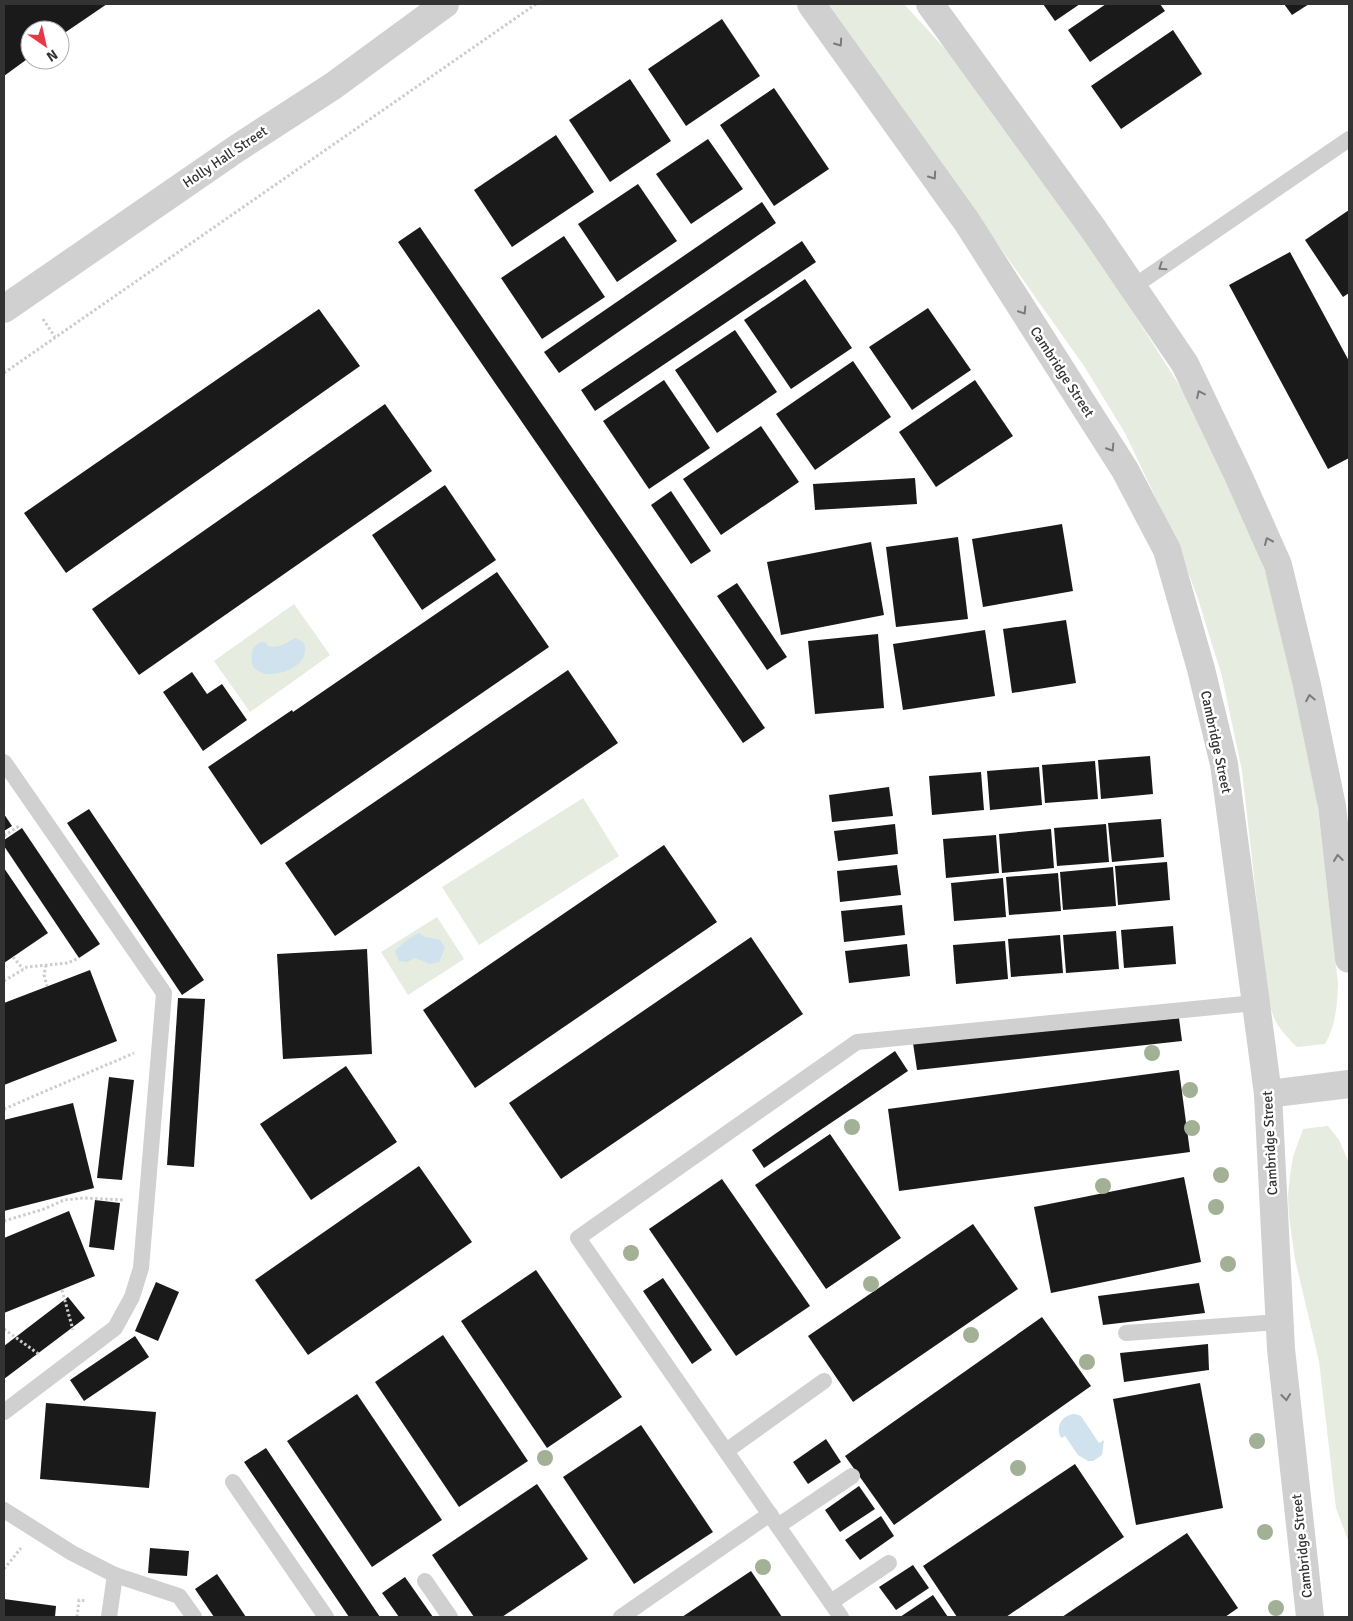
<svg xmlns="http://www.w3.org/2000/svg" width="1353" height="1621" font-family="Signika,sans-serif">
	<rect width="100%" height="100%" fill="#fff"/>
	<g fill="#e6ecdf">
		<path d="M828,4h76l44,48 140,191 36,55 62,98 18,37 51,113 20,51 39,176 24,211c-1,22 -2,41 -13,60l-28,3c-18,-18 -22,-23 -29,-47l-26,-229 -20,-95 -24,-77 -19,-52 -54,-114 -41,-67z"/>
		<polygon points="294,604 330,655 250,712 214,661"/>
		<polygon points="583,798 619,856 479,945 442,887"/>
		<polygon points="437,917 464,959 408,995 381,952"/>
		<polygon points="1328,1126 1339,1140 1349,1163 1349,1543 1336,1508 1319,1361 1295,1259 1289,1217 1288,1195 1290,1176 1293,1157 1303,1129"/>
	</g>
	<g fill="#cfe2ee">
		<path d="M295,638c5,2 10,3 10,10 2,18 -23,27 -38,26 -5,0 -10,-4 -14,-7 -3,-10 -2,-26 12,-25l3,4c11,3 18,-3 27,-8z"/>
		<path d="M419,933l6,4 15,3 5,8 -6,14 -9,2 -15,-6 -8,4 -8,-1 -4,-10c7,-8 15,-14 24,-18z"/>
		<path d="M1075,1414l6,2 18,27 5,-3 -2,15 -9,6h-5l-10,-6 -13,-19 -4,2c-6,-12 1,-23 14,-24z"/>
	</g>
	<g fill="#1a1a1a">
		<polygon points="4,4 107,4 60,36 60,30 30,30 30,57 4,76"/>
		<polygon points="1043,4 1080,4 1055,21"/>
		<polygon points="1106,4 1160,4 1165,11 1090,62 1068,30"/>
		<polygon points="1284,4 1309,4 1292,15"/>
		<polygon points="722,19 760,76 686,126 648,69"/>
		<polygon points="1173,30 1202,74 1121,129 1091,86"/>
		<polygon points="630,79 671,141 610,182 569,120"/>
		<polygon points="774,88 829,169 774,206 720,125"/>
		<polygon points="556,135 594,192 512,247 474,190"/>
		<polygon points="708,139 743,189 691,224 656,174"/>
		<polygon points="638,184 677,241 617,282 578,224"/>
		<polygon points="762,202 776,223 559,373 544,352"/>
		<polygon points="1349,210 1349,293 1343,297 1305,240"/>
		<polygon points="420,227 765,728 743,743 398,242"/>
		<polygon points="564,236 605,297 542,339 501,278"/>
		<polygon points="802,241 816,262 595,411 581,390"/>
		<polygon points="1290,252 1349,361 1349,458 1328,469 1229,285"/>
		<polygon points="805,279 852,348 791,389 744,320"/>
		<polygon points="928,308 971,370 912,410 869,347"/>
		<polygon points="319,309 360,366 66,573 24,513"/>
		<polygon points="735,330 777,392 717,433 675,370"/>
		<polygon points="853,361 891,417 815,470 776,414"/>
		<polygon points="664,380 710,448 649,489 603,421"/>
		<polygon points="975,380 1013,436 936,487 899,432"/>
		<polygon points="385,404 432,471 139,675 92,609"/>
		<polygon points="761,426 799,482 721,535 683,479"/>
		<polygon points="915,478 917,504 815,510 813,484"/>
		<polygon points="445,485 496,560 422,610 372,535"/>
		<polygon points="671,491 711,551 691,564 651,505"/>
		<polygon points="1062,524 1073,591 983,607 972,539"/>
		<polygon points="958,537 968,619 896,627 886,547"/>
		<polygon points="871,542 884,615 781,635 767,562"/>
		<polygon points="497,572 549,647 261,845 208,767 292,710 293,712"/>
		<polygon points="737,583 787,657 767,670 717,596"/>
		<polygon points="1066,620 1076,683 1012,693 1003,629"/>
		<polygon points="985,630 995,696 903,710 893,644"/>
		<polygon points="878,634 884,708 815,714 808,641"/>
		<polygon points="568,670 618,743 335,936 285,863"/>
		<polygon points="192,672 207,694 222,684 247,720 203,751 163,692"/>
		<polygon points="1150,756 1153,794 1101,799 1098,760"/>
		<polygon points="1095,761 1098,799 1045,803 1042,765"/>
		<polygon points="1039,767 1042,805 990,810 987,771"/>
		<polygon points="981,772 984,810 932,815 929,776"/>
		<polygon points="889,787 893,816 832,822 829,795"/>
		<polygon points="89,809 204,980 182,995 67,823"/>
		<polygon points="4,814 12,826 4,831"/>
		<polygon points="1161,819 1164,857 1112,862 1108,823"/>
		<polygon points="895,824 898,854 838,861 834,831"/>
		<polygon points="1106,824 1109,862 1057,866 1054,828"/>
		<polygon points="22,828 100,944 79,958 4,846 4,840"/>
		<polygon points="1051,829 1054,868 1002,873 999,834"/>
		<polygon points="996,835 999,873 946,878 943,839"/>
		<polygon points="664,845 717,922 475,1088 423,1010"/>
		<polygon points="1167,862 1170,900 1118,905 1115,866"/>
		<polygon points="897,865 901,895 840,902 837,871"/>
		<polygon points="1113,867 1116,906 1063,910 1060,872"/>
		<polygon points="4,868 48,933 4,963"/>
		<polygon points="1058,873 1061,911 1009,915 1006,877"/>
		<polygon points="1003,878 1006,917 954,921 951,883"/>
		<polygon points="902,905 905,935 844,942 841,911"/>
		<polygon points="1173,926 1176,964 1124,968 1121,930"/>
		<polygon points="1116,931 1119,969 1066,973 1063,935"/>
		<polygon points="1060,935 1063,973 1011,977 1008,939"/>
		<polygon points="751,937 803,1014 561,1179 509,1103"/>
		<polygon points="1005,941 1008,979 956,984 953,945"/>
		<polygon points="907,944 910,976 849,983 845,951"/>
		<polygon points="367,949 372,1054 283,1059 277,954"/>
		<polygon points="90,970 117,1041 4,1085 4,1003"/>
		<polygon points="178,998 205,999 194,1167 167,1165"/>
		<polygon points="1179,1018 1182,1041 917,1070 913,1043"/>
		<polygon points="895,1051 908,1071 764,1168 752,1150"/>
		<polygon points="346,1066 397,1142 311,1200 260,1124"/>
		<polygon points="1179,1070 1190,1152 899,1191 888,1109"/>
		<polygon points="109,1077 134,1080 122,1180 97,1178"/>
		<polygon points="73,1103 94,1188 4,1211 4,1120"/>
		<polygon points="830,1134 901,1238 826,1289 755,1185"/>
		<polygon points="419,1166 472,1242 308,1355 255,1280"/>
		<polygon points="1184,1177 1201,1262 1051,1293 1034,1207"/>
		<polygon points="722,1179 810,1306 736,1356 649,1229"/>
		<polygon points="95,1200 120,1203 114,1250 89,1247"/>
		<polygon points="69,1211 95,1276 4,1313 4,1238"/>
		<polygon points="973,1224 1018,1289 853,1402 808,1336"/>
		<polygon points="536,1270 622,1397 547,1448 461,1321"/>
		<polygon points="663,1278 712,1350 692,1364 643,1291"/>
		<polygon points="156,1282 179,1292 158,1341 135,1331"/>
		<polygon points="1199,1283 1205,1313 1103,1325 1098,1296"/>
		<polygon points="68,1297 85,1318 4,1379 4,1346"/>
		<polygon points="1042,1317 1091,1386 894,1525 845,1456"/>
		<polygon points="443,1335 528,1461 459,1507 375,1382"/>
		<polygon points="135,1336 149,1357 84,1401 70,1380"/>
		<polygon points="1208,1344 1209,1370 1124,1382 1120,1353"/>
		<polygon points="1200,1383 1223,1508 1136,1525 1113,1399"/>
		<polygon points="357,1394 442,1520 372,1567 287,1441"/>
		<polygon points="46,1403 156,1412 149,1488 40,1479"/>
		<polygon points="641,1425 713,1532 634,1584 563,1477"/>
		<polygon points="826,1439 841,1462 808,1484 793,1462"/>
		<polygon points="266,1448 303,1503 380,1617 349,1617 244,1462"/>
		<polygon points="1075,1464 1124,1537 1006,1617 957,1617 923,1566"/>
		<polygon points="537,1484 588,1559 502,1617 474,1617 432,1555"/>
		<polygon points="859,1486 875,1509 840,1532 825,1510"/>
		<polygon points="881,1516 894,1536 860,1560 845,1540"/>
		<polygon points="1187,1533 1238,1608 1225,1617 1062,1617"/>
		<polygon points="150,1548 189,1551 187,1576 148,1573"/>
		<polygon points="913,1565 929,1588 896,1610 879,1587"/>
		<polygon points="751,1571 782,1617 682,1617"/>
		<polygon points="217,1574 246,1617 214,1617 195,1589"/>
		<polygon points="405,1577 433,1617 399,1617 382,1593"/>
		<polygon points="933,1595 948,1617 900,1617"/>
		<polygon points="4,1599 56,1606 55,1617 4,1617"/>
	</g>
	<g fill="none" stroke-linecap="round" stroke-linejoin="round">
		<g stroke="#cdcdcd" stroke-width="3" stroke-dasharray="2.5 2.5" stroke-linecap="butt">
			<polyline points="43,319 55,337"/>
			<polyline points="4,373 536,4"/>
			<polyline points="4,836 19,826"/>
			<polyline points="13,957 23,969"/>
			<polyline points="46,965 44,975 47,986"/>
			<polyline points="4,981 27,967 68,963 79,958"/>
			<polyline points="4,1109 134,1053"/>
			<polyline points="4,1221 44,1209 64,1200 84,1198 124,1200"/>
			<polyline points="62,1290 73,1330"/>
			<polyline points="4,1329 40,1355"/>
			<polyline points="4,1569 21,1548"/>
			<polyline points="77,1617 79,1600 86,1601"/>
		</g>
		<g stroke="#d0d0d0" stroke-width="16">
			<polyline points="1133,287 1349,139"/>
			<polyline points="4,762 164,993 141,1268 132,1297 115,1328 4,1412"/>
			<polyline points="1126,1333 1280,1322"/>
			<polyline points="726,1451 824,1381"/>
			<polyline points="233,1482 326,1617"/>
			<polyline points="4,1510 72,1553 115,1575 179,1596 194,1617"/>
			<polyline points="778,1526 852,1476"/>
			<polyline points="425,1581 450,1617"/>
			<polyline points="831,1602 889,1563"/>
			<polyline points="109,1617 115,1575"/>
			<polyline points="621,1617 770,1514"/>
			<polyline points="841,1617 578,1238 857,1042 1255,1003"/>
		</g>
		<g stroke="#d0d0d0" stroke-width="28">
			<polyline points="811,4 967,222 1125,470 1167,550 1201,669 1224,764 1268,1094 1281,1349 1310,1617"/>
			<polyline points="930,4 1094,230 1185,364 1238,475 1278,565 1307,685 1332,806 1349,959"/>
			<polyline points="4,309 236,149 333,86 445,4"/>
			<polyline points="1268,1094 1349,1084"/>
		</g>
	</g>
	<g fill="#a2b095">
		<circle cx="1152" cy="1053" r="8"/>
		<circle cx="1190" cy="1090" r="8"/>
		<circle cx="852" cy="1127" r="8"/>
		<circle cx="1192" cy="1128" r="8"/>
		<circle cx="1221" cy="1175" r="8"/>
		<circle cx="1103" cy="1186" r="8"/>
		<circle cx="1216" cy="1207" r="8"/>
		<circle cx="631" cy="1253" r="8"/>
		<circle cx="1228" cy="1264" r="8"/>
		<circle cx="871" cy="1284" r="8"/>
		<circle cx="971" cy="1335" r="8"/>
		<circle cx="1087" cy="1362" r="8"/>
		<circle cx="1257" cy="1441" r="8"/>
		<circle cx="545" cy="1458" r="8"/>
		<circle cx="1018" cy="1468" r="8"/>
		<circle cx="1265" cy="1532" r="8"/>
		<circle cx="763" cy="1567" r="8"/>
		<circle cx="1276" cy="1608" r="8"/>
	</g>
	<defs><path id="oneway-chevron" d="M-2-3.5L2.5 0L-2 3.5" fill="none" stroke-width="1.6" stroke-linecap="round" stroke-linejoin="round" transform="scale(1.25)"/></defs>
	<g stroke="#7a7a7a">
		<use href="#oneway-chevron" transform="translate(839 43) rotate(55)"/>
		<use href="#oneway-chevron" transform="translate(933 176) rotate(55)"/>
		<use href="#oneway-chevron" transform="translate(1162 267) rotate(146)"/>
		<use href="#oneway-chevron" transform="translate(1023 311) rotate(57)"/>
		<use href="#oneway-chevron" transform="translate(1200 394) rotate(-116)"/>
		<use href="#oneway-chevron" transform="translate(1111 448) rotate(57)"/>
		<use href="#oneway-chevron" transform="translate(1268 541) rotate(-114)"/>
		<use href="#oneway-chevron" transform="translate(1310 698) rotate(-101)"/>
		<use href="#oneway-chevron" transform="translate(1338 858) rotate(-97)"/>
		<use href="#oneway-chevron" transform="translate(1286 1397) rotate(84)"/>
	</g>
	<g text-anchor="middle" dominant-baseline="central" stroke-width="5" stroke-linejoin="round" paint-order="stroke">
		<g font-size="14" fill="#333" stroke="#fff">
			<text transform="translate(225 157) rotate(-34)">Holly Hall Street</text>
			<text transform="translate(1062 372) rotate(57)">Cambridge Street</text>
			<text transform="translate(1216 742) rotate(78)">Cambridge Street</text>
			<text transform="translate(1270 1143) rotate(-93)">Cambridge Street</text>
			<text transform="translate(1302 1546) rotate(-96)">Cambridge Street</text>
		</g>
	</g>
	<rect width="1353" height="1621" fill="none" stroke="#333333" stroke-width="10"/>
	<g transform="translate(45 45) rotate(146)"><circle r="24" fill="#ffffff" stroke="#adadad"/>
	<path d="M0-4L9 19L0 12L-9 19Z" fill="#e63946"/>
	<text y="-8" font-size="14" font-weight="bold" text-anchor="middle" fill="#333333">N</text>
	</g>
</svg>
